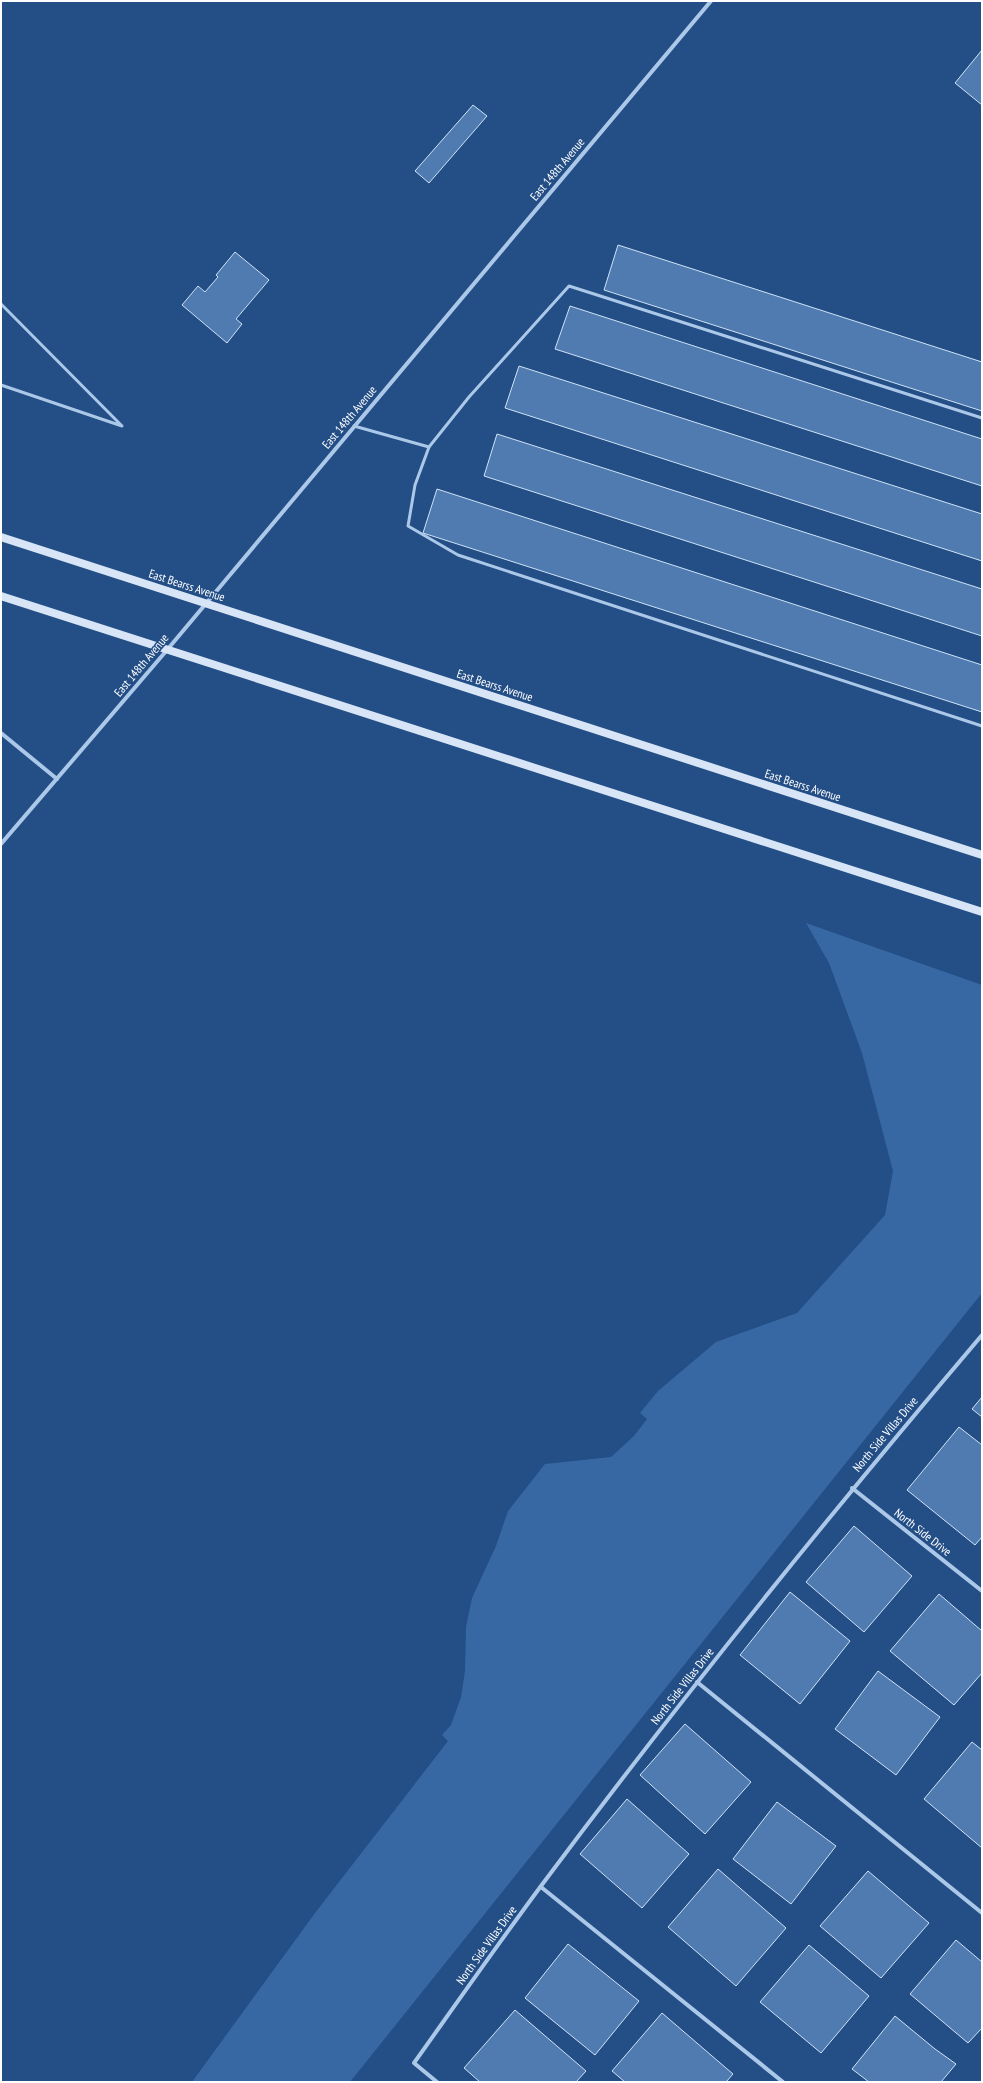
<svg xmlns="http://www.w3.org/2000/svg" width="983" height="2083" font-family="'PT Sans Narrow',sans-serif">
	<rect width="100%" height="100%" fill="#234e86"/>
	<polygon fill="#3768a3" points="806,923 982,985 982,1293 350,2082 192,2082 315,1913 448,1741 442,1735 451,1725 461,1697 465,1671 466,1627 472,1598 496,1546 508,1511 545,1464 611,1457 634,1436 647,1419 640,1413 658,1391 716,1342 797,1313 885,1215 893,1171 862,1053 829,963"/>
	<g fill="#4f7bb0" stroke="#d0e2f7">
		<polygon points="982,50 982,105 955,83"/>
		<polygon points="473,105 487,116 429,183 415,171"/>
		<polygon points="618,245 982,362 982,411 604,290"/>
		<polygon points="235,252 269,280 236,319 242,324 227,343 182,305 198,286 205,292 218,277 216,275"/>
		<polygon points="570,306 982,439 982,486 555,349"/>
		<polygon points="519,366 982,514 982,561 505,408"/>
		<polygon points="497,434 982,589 982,636 484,476"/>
		<polygon points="437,489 982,665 982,712 423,533"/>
		<polygon points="982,1397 982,1417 972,1409"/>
		<polygon points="959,1427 982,1445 982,1537 975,1545 907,1490"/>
		<polygon points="854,1526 912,1576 864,1632 806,1582"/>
		<polygon points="790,1592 850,1641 800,1704 740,1655"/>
		<polygon points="939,1594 982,1631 982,1673 954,1705 890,1651"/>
		<polygon points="878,1671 940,1717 896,1775 835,1729"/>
		<polygon points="685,1724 751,1782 705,1834 640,1775"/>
		<polygon points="972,1742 982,1750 982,1848 924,1799"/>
		<polygon points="627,1799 689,1854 642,1908 580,1854"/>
		<polygon points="777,1802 836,1846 791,1904 733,1859"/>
		<polygon points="718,1869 786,1928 736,1986 668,1927"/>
		<polygon points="868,1871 929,1923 881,1978 820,1926"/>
		<polygon points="956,1940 982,1962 982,2028 968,2043 910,1994"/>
		<polygon points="568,1944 639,2001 595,2055 525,1998"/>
		<polygon points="809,1945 869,1996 821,2053 760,2002"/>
		<polygon points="515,2010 586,2071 576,2082 480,2082 464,2068"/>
		<polygon points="662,2013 733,2074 726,2082 625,2082 612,2071"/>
		<polygon points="895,2016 935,2049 956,2064 941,2082 869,2082 852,2069"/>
	</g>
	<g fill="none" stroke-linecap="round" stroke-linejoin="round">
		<g stroke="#acc8e9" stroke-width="3">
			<polyline points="1,304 122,426 1,385"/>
			<polyline points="982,418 569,286 469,397 429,447 415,485 408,526 458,555 982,726"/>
			<polyline points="354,426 429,447"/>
		</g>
		<g stroke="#acc8e9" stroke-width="4">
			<polyline points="1,733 57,779"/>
			<polyline points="1,844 167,650 711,1"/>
			<polyline points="852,1488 982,1591"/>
			<polyline points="697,1682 982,1913"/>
			<polyline points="541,1887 783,2082"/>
			<path d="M437,2082l-23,-19c42,-59 84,-119 127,-177 141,-189 289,-372 441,-551"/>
		</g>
		<g stroke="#d7e5f7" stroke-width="8">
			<polyline points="1,537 982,855"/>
			<polyline points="1,596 982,912"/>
		</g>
	</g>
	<g text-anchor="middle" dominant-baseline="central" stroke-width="3" stroke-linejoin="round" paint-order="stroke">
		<g font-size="12" fill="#fff" stroke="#234e86">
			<text transform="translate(557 169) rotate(-50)">East 148th Avenue</text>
			<text transform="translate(349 417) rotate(-50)">East 148th Avenue</text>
			<text transform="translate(187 585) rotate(18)">East Bearss Avenue</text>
			<text transform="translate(141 665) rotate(-50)">East 148th Avenue</text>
			<text transform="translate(495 685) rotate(18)">East Bearss Avenue</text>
			<text transform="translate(803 785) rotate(18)">East Bearss Avenue</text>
			<text transform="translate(885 1434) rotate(-50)">North Side Villas Drive</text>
			<text transform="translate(923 1532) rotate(38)">North Side Drive</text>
			<text transform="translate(682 1686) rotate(-52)">North Side Villas Drive</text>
			<text transform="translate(486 1945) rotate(-54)">North Side Villas Drive</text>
		</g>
	</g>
	<rect width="983" height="2083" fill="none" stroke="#ffffff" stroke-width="4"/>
</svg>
